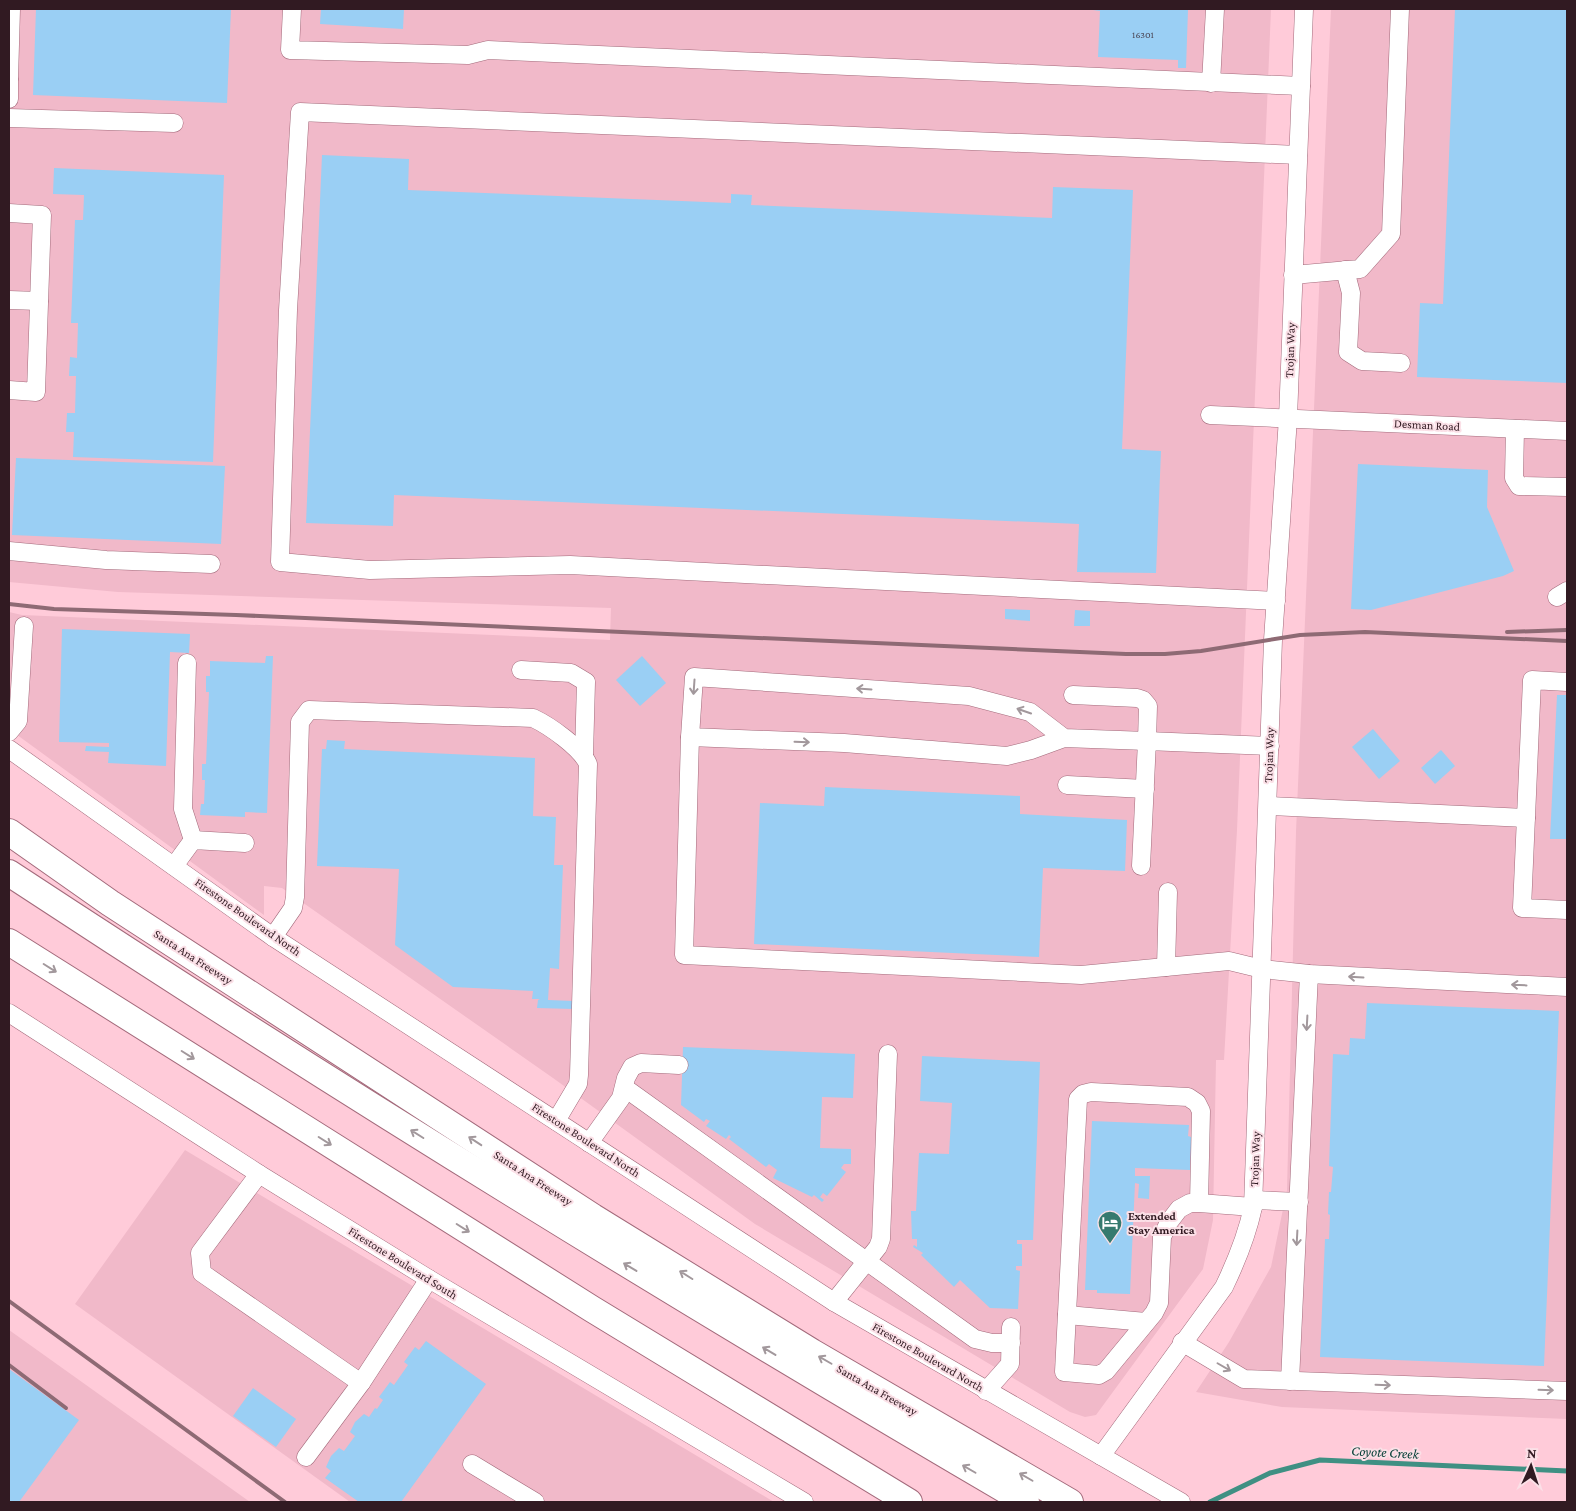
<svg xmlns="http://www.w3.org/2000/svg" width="1576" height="1511" font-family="'Crimson Pro',serif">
	<rect width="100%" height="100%" fill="#ffcbd9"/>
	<g fill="#f1b9c9">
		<polygon points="9,9 1271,9 1237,830 1224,1060 1216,1060 1213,1220 1203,1269 1096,1415 1085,1417 1070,1412 755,1224 553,1078 282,888 264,886 264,915 9,729 9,612 22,615 610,640 611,608 118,592 9,582"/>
		<polygon points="1331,9 1567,9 1567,1419 1282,1407 1196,1392 1229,1342 1271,1267 1287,1190 1296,832"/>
		<polygon points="185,1150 774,1502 350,1502 75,1304"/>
		<polygon points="9,1330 250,1502 9,1502"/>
	</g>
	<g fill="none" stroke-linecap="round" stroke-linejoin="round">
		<polyline stroke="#3f9083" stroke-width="5" points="1210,1502 1270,1473 1320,1460 1567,1471"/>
	</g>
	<g fill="#9acff4">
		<polygon points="36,9 231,9 227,103 33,95"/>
		<polygon points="321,9 404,9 403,29 320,24"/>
		<polygon points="1093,9 1188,10 1186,68 1178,68 1178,60 1098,57 1100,11 1093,10"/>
		<polygon points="1455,9 1567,9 1567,383 1417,377 1420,303 1443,304"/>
		<polygon points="322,155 409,159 408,190 731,203 731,194 752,195 751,205 1052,218 1053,187 1133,190 1122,449 1161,451 1156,573 1077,572 1079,524 394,495 393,526 306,523"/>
		<polygon points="54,168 224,175 213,462 73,457 74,432 66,432 67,413 75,413 76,376 69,376 70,357 77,358 78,323 71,323 75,220 83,220 84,195 53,194"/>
		<polygon points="16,458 225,466 221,544 12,535"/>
		<polygon points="1358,464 1488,470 1487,507 1514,571 1503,576 1371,610 1351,609"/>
		<polygon points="1005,609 1030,610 1030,621 1005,619"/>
		<polygon points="1075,610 1090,611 1090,626 1074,626"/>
		<polygon points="62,629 190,634 189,653 170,652 166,766 108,763 109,752 85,751 86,746 109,747 109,743 59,742"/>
		<polygon points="266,656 273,656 267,813 245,812 245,817 200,815 201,804 204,804 205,780 202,780 202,764 206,764 209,692 206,692 206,676 210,676 210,661 265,663"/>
		<polygon points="642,656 666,683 640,706 616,680"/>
		<polygon points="1557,695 1567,695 1567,839 1550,839"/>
		<polygon points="1373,729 1400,761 1379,779 1352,747"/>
		<polygon points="327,740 345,741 344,749 535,758 533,816 556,817 554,865 563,865 559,969 550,968 548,1000 574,1001 573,1009 537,1008 538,1000 540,999 532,999 533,991 453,987 395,945 399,869 317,866 322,749 326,749"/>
		<polygon points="1441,750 1455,766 1435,784 1421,768"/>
		<polygon points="825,787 1020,796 1020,814 1127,820 1125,871 1043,868 1039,957 754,944 760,803 824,806"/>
		<polygon points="1367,1003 1559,1011 1544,1366 1320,1357 1325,1239 1329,1239 1330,1215 1328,1214 1329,1192 1331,1192 1333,1167 1329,1166 1333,1054 1349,1055 1350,1038 1365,1039"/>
		<polygon points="683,1047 855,1054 853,1098 822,1097 820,1148 851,1149 851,1164 844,1164 841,1168 846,1172 827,1196 823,1193 820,1197 824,1200 822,1202 814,1195 812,1197 773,1178 777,1170 769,1164 766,1167 729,1139 731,1137 729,1135 726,1139 706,1126 710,1121 706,1119 704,1122 681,1105"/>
		<polygon points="922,1056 1040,1062 1033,1240 1017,1240 1017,1244 1022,1244 1022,1266 1016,1266 1016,1270 1020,1271 1018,1309 990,1308 960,1280 954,1287 921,1255 923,1253 913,1247 914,1245 917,1247 917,1239 912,1239 911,1211 916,1211 919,1153 949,1154 952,1103 920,1101"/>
		<polygon points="1092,1121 1189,1125 1188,1136 1191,1137 1191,1140 1194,1140 1194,1147 1191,1147 1190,1170 1135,1168 1135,1176 1150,1176 1149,1199 1138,1198 1139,1184 1135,1183 1130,1294 1097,1293 1097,1290 1085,1290"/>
		<polygon points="426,1341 486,1384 401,1502 359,1502 325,1478 331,1471 326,1467 331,1456 339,1448 344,1451 355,1436 350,1432 355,1422 364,1414 369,1417 375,1408 377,1409 383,1400 379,1397 390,1382 394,1385 408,1365 404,1362 415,1347 419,1350"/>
		<polygon points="9,1369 79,1420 19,1502 9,1502"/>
		<polygon points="253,1388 296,1419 276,1447 233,1416"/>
	</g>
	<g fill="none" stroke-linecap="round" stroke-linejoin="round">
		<defs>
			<g id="minor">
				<polyline points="292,9 290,50 468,55 488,50 1301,86"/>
				<polyline points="9,79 11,9"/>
				<polyline points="1211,83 1215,9"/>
				<polyline points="9,99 9,79"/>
				<polyline points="9,118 174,123"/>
				<polyline points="9,213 42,215 36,392 9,390"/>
				<polyline points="1345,270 1351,293 1348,352 1362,361 1401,363"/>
				<polyline points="1293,275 1360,269 1391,234 1400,9"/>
				<polyline points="9,300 39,301"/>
				<polyline points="1210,415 1567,431"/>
				<polyline points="1515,429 1514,478 1519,486 1567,487"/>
				<polyline points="9,551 106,560 211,564"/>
				<polyline points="1557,597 1567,591"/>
				<polyline points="1276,601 570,565 370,570 280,562 288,310 300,112 1298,155"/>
				<polyline points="187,663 183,809 193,840"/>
				<polyline points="521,670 571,673 586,682 584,755"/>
				<polyline points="1567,682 1532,680 1522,908 1567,910"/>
				<polyline points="9,732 18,721 24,626"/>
				<polyline points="690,737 684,955 1081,975 1229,961 1262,969 1309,974 1567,987"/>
				<polyline points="1064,738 1030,712 969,696 694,677 690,737 844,743 1007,756 1031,750 1064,738 1147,741 1148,706 1143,700 1137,698 1073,695"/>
				<polyline points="9,749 273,937 834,1302 1181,1502"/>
				<polyline points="1067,785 1145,789"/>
				<polyline points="1268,806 1526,818"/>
				<polyline points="174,866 193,840 245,843"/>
				<polyline points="1141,866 1147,741 1270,746"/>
				<path d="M273,937l20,-29 2,-11 5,-175 9,-12 224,8c17,8 48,30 55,46l-9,311 -1,9 -22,37"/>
				<polyline points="1166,967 1168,892"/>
				<polyline points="9,1013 259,1174 429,1279 804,1502"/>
				<polyline points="625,1088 975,1339 992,1343 1011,1343"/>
				<polyline points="589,1143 621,1098 626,1078 632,1067 641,1063 679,1065"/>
				<polyline points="259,1174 200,1253 202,1273 361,1383"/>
				<polyline points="1254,1200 1299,1202"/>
				<polyline points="1199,1203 1201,1111 1197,1103 1188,1097 1091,1092 1083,1094 1078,1099 1064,1372 1099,1375 1106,1371 1154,1313 1159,1303 1162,1237 1169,1222 1179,1209 1190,1203 1199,1203 1253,1207"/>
				<polyline points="834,1302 878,1247 881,1239 888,1054"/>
				<polyline points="1067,1315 1146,1322"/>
				<polyline points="1182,1342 1244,1379 1567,1391"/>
				<polyline points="1290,1381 1309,974"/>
				<polyline points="986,1391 1010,1364 1011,1327"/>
				<path d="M1101,1456l123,-169c13,-27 23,-52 29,-80l20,-567 15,-222 16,-409"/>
				<polyline points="306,1457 361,1383 429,1279"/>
				<polyline points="472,1464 535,1502"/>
			</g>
			<g id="highway">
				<polyline points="9,832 110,903 593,1217 812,1352 1070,1502"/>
				<path d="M9,873c333,219 673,428 1017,629"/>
				<polyline points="9,942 592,1309 909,1502"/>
			</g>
		</defs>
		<use href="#minor" stroke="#a36a7b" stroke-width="19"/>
		<use href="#highway" stroke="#a36a7b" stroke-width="28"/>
		<use href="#minor" stroke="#fff" stroke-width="18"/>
		<use href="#highway" stroke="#fff" stroke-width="26"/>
		<g stroke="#8e6a74" stroke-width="4">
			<polyline points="9,604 54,609 236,615 1126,654 1165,654 1201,651 1300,635 1365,632 1567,641"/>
			<polyline points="1507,632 1567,630"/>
			<polyline points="9,1301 285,1502"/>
			<polyline points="9,1365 66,1408"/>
		</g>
	</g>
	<defs><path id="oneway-shaft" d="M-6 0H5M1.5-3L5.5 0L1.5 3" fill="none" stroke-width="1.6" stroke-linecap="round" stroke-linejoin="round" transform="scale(1.25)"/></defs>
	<g stroke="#a2989c">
		<use href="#oneway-shaft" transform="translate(694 687) rotate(94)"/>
		<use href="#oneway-shaft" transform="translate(864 689) rotate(-176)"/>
		<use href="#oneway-shaft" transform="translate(1024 711) rotate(-161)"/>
		<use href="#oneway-shaft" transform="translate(802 742) rotate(2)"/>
		<use href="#oneway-shaft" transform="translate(50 968) rotate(32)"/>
		<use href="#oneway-shaft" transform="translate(1356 977) rotate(-177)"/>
		<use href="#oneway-shaft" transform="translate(1519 985) rotate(-177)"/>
		<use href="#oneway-shaft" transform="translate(1307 1023) rotate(93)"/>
		<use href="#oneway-shaft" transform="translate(188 1055) rotate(32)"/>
		<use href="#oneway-shaft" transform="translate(417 1134) rotate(-148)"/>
		<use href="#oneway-shaft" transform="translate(325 1141) rotate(32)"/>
		<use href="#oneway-shaft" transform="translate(475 1141) rotate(-147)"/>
		<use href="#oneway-shaft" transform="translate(463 1228) rotate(32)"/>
		<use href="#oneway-shaft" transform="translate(1297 1238) rotate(93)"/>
		<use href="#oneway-shaft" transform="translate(630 1267) rotate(-149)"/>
		<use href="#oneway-shaft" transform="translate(686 1275) rotate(-148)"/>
		<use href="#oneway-shaft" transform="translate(769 1351) rotate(-149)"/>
		<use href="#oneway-shaft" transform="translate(825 1360) rotate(-150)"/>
		<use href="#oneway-shaft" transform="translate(1224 1367) rotate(30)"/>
		<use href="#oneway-shaft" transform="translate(1383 1385) rotate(2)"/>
		<use href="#oneway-shaft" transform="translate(1546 1390) rotate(2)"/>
		<use href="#oneway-shaft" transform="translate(969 1469) rotate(-150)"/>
		<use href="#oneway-shaft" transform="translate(1026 1477) rotate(-150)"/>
	</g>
	<defs>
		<symbol id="hotel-pin" viewBox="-11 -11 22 30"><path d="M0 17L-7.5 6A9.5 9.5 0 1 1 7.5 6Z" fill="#367a6e" stroke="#fbe0e7"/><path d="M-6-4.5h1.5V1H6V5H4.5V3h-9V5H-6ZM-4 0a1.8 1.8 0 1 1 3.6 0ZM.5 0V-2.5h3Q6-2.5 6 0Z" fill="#fff"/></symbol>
	</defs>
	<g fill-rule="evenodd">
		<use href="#hotel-pin" x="1096" y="1209" width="28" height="38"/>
	</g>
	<g text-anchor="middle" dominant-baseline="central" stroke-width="4" stroke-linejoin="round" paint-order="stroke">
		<g font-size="10" fill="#4b4756">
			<text x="1143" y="34">16301</text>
		</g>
		<g font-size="12" fill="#311a22" stroke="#fbe0e7">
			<text transform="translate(1290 350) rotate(-88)">Trojan Way</text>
			<text transform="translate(1427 425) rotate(3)">Desman Road</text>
			<text transform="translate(1269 755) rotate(-88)">Trojan Way</text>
			<text transform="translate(248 917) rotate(35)">Firestone Boulevard North</text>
			<text transform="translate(193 957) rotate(33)">Santa Ana Freeway</text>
			<text transform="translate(586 1140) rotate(33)">Firestone Boulevard North</text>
			<text transform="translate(1255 1159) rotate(-88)">Trojan Way</text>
			<text transform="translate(533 1178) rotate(33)">Santa Ana Freeway</text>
			<text transform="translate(403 1263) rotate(32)">Firestone Boulevard South</text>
			<text transform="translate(928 1357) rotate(30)">Firestone Boulevard North</text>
			<text transform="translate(877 1390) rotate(30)">Santa Ana Freeway</text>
		</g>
		<g font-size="12" font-weight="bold" fill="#311a22" stroke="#fbe0e7" text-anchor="start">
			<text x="1128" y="1216">Extended<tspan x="1128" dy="14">Stay America</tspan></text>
		</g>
		<g font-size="14" font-style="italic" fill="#003c33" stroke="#fbe0e7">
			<text transform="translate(1385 1452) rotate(3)">Coyote Creek</text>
		</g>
	</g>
	<rect width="1576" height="1511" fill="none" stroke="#311a22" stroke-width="20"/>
	<g transform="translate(1531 1466) rotate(3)" stroke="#fbe0e7" stroke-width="4" paint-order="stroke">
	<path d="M0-4L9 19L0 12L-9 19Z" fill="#311a22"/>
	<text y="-8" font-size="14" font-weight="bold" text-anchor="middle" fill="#311a22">N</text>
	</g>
</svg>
